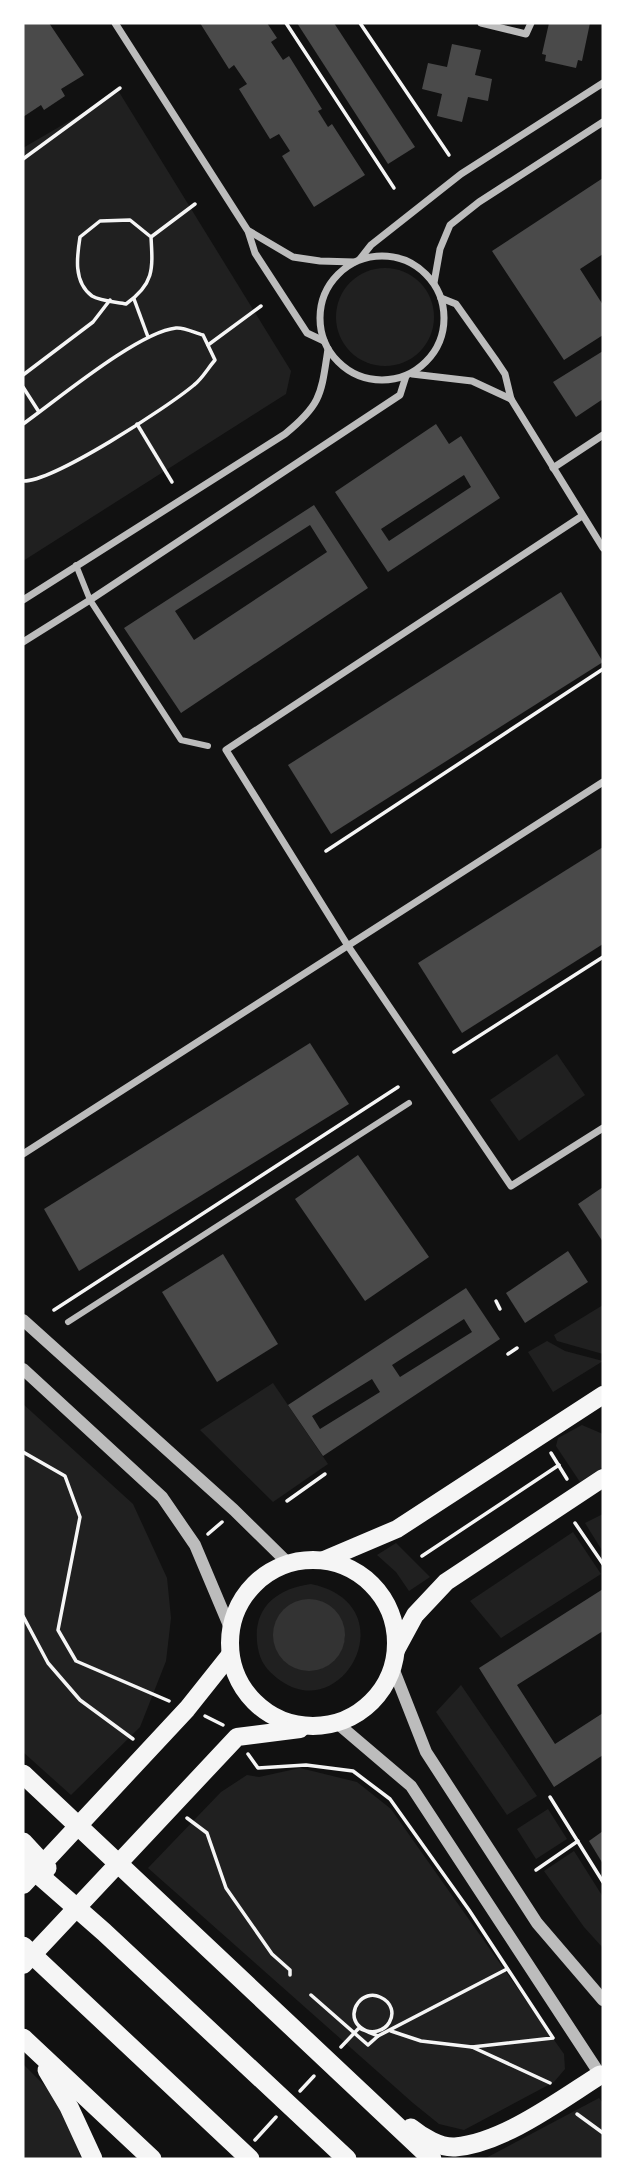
<svg xmlns="http://www.w3.org/2000/svg" width="626" height="2182" font-family="Jost,sans-serif">
	<rect width="100%" height="100%" fill="#111"/>
	<g fill="#202020" fill-rule="evenodd">
		<polygon points="119,92 291,371 286,394 23,561 23,148"/>
		<circle cx="385" cy="317" r="49"/>
		<polygon points="557,1054 585,1095 519,1141 490,1100"/>
		<polygon points="603,1305 603,1354 557,1341 554,1335"/>
		<polygon points="547,1341 565,1351 603,1361 553,1392 528,1352"/>
		<polygon points="273,1383 328,1464 273,1502 200,1430"/>
		<polygon points="23,1404 133,1504 167,1578 171,1618 166,1661 140,1727 71,1795 23,1752"/>
		<polygon points="582,1425 603,1434 603,1467 580,1482 556,1446 558,1438"/>
		<polygon points="603,1514 603,1552 585,1523"/>
		<polygon points="573,1532 601,1574 501,1638 470,1601"/>
		<polygon points="396,1543 430,1577 409,1591 396,1572 377,1555"/>
		<path d="M311,1584c96,20 34,141 -30,97 -10,-7 -19,-16 -22,-28 -10,-41 14,-64 52,-69zM345,1636c-4,27 -23,39 -50,32z"/>
		<polygon points="461,1685 537,1796 507,1815 436,1712"/>
		<polygon points="300,1768 357,1782 391,1809 564,2054 565,2069 554,2082 464,2130 439,2124 413,2103 148,1868 221,1792 247,1775 259,1777"/>
		<polygon points="548,1809 567,1839 536,1859 517,1829"/>
		<polygon points="574,1851 603,1897 603,1948 584,1927 544,1871"/>
		<polygon points="23,2064 52,2093 73,2135 81,2159 23,2159"/>
		<polygon points="599,2098 603,2103 603,2159 484,2159"/>
	</g>
	<circle fill="#333" cx="309" cy="1635" r="36"/>
	<g fill="#4a4a4a" fill-rule="evenodd">
		<polygon points="23,23 49,23 84,75 61,89 65,96 44,110 41,105 23,117"/>
		<polygon points="200,23 267,23 277,38 271,42 283,60 289,56 322,109 318,111 328,127 332,124 365,175 314,207 282,156 290,151 279,134 270,139 239,89 247,84 234,65 229,69"/>
		<polygon points="297,23 334,23 415,147 388,164"/>
		<polygon points="549,23 590,23 582,61 578,60 576,68 545,61 546,55 542,54"/>
		<polygon points="452,44 481,50 475,75 492,79 488,101 468,97 462,122 437,116 442,94 422,89 428,63 447,67"/>
		<polygon points="603,178 603,254 580,269 603,305 603,335 564,360 492,251"/>
		<polygon points="603,351 603,399 576,417 553,382"/>
		<path d="M436,424l13,20 12,-8 39,62 -112,74 -53,-80zM464,475l7,12 -82,54 -8,-12z"/>
		<path d="M314,505l54,83 -187,125 -57,-85zM310,525l17,27 -133,88 -19,-29z"/>
		<polygon points="561,592 603,662 331,834 288,765"/>
		<polygon points="603,847 603,944 462,1033 418,963"/>
		<polygon points="310,1043 349,1104 79,1271 44,1209"/>
		<polygon points="358,1155 429,1257 365,1301 295,1199"/>
		<polygon points="603,1187 603,1242 578,1204"/>
		<polygon points="568,1251 588,1282 525,1323 506,1293"/>
		<polygon points="223,1254 278,1344 217,1382 162,1292"/>
		<path d="M466,1288l34,51 -177,117 -35,-51zM464,1319l8,13 -72,45 -8,-12zM372,1379l8,13 -60,37 -8,-13z"/>
		<polygon points="603,1589 603,1631 517,1685 555,1744 603,1713 603,1755 554,1787 479,1668"/>
		<polygon points="603,1831 603,1864 589,1841"/>
	</g>
	<g fill="none" stroke-linecap="round" stroke-linejoin="round">
		<g stroke="#f5f5f5" stroke-width="3.5">
			<polyline points="286,23 394,188"/>
			<polyline points="360,23 449,155"/>
			<polyline points="23,159 120,88"/>
			<path d="M151,237c2,33 3,47 -25,67 -10,-2 -26,-3 -34,-8 -19,-14 -15,-40 -12,-59l20,-16 30,-1 21,17 44,-33"/>
			<polyline points="134,299 148,337"/>
			<polyline points="208,345 261,306"/>
			<polyline points="23,375 93,322 110,300"/>
			<polyline points="23,387 39,412"/>
			<path d="M23,424c34,-24 115,-92 153,-96 8,-1 19,5 27,7l12,25c-7,8 -13,19 -21,25 -26,22 -141,97 -171,96"/>
			<polyline points="137,424 172,482"/>
			<polyline points="326,851 603,669"/>
			<polyline points="454,1052 603,957"/>
			<polyline points="496,1301 500,1309"/>
			<polyline points="54,1310 398,1087"/>
			<polyline points="508,1354 517,1348"/>
			<polyline points="23,1452 65,1476 80,1517 58,1630 76,1661 169,1701"/>
			<polyline points="551,1453 567,1479"/>
			<polyline points="287,1501 325,1474"/>
			<polyline points="575,1523 603,1564"/>
			<polyline points="208,1534 222,1522"/>
			<polyline points="422,1556 559,1465"/>
			<polyline points="23,1616 48,1663 80,1700 133,1739"/>
			<polyline points="205,1716 223,1725"/>
			<polyline points="248,1754 258,1768 306,1765 353,1771 390,1799 469,1910 553,2038 472,2047"/>
			<polyline points="550,1797 603,1882"/>
			<polyline points="187,1818 207,1833 226,1888 272,1954 290,1970 290,1975"/>
			<polyline points="536,1870 578,1841"/>
			<polyline points="311,1995 368,2045 378,2036"/>
			<polyline points="391,2031 421,2041 472,2047 550,2083"/>
			<path d="M341,2047l18,-19c28,15 46,-20 21,-31 -17,-8 -34,14 -22,28 5,6 13,8 20,11l129,-67"/>
			<polyline points="300,2091 314,2076"/>
			<polyline points="577,2114 603,2133"/>
			<polyline points="255,2140 276,2117"/>
		</g>
		<g stroke="#bcbcbc" stroke-width="6">
			<polyline points="76,565 90,600 181,740 208,746"/>
			<polyline points="68,1322 409,1103"/>
		</g>
		<g stroke="#bcbcbc" stroke-width="7">
			<polyline points="115,23 248,231 255,253 307,333 324,341"/>
			<polyline points="481,23 526,34 531,23"/>
			<polyline points="249,231 293,257 320,261 354,262"/>
			<circle cx="382" cy="318" r="62"/>
			<polyline points="360,259 371,245 461,174 603,83"/>
			<polyline points="434,283 440,249 450,225 479,202 603,122"/>
			<polyline points="441,298 456,304 495,359 505,374 511,399 603,548"/>
			<polyline points="412,374 472,381 511,399"/>
			<polyline points="553,468 603,435"/>
			<polyline points="582,516 226,750 348,946 511,1186 603,1128"/>
			<path d="M23,600l262,-166c37,-30 36,-40 43,-85"/>
			<polyline points="23,642 90,600 400,395 406,376"/>
			<polyline points="23,1154 603,782"/>
		</g>
		<g stroke="#bcbcbc" stroke-width="12">
			<polyline points="23,1320 234,1510 288,1563"/>
			<polyline points="23,1369 162,1497 195,1545 230,1628"/>
			<polyline points="393,1668 426,1752 537,1923 603,2000"/>
			<polyline points="337,1723 411,1786 603,2079"/>
		</g>
		<g stroke="#f5f5f5" stroke-width="18">
			<circle cx="313" cy="1643" r="83"/>
			<polyline points="324,1560 397,1529 603,1395"/>
			<polyline points="396,1650 415,1615 446,1582 603,1478"/>
			<polyline points="23,1885 187,1709 230,1655"/>
			<polyline points="23,1965 237,1737 300,1729"/>
		</g>
		<g stroke="#f5f5f5" stroke-width="19">
			<polyline points="23,1774 432,2159"/>
			<polyline points="23,1842 47,1868"/>
			<polyline points="23,1861 104,1932 347,2159"/>
			<polyline points="23,1946 250,2159"/>
			<polyline points="23,2038 152,2159"/>
			<polyline points="47,2070 69,2107 93,2159"/>
			<path d="M411,2128c11,9 29,20 44,19 48,-4 104,-46 145,-72"/>
		</g>
	</g>
	<rect width="626" height="2182" fill="none" stroke="#ffffff" stroke-width="49"/>
</svg>
